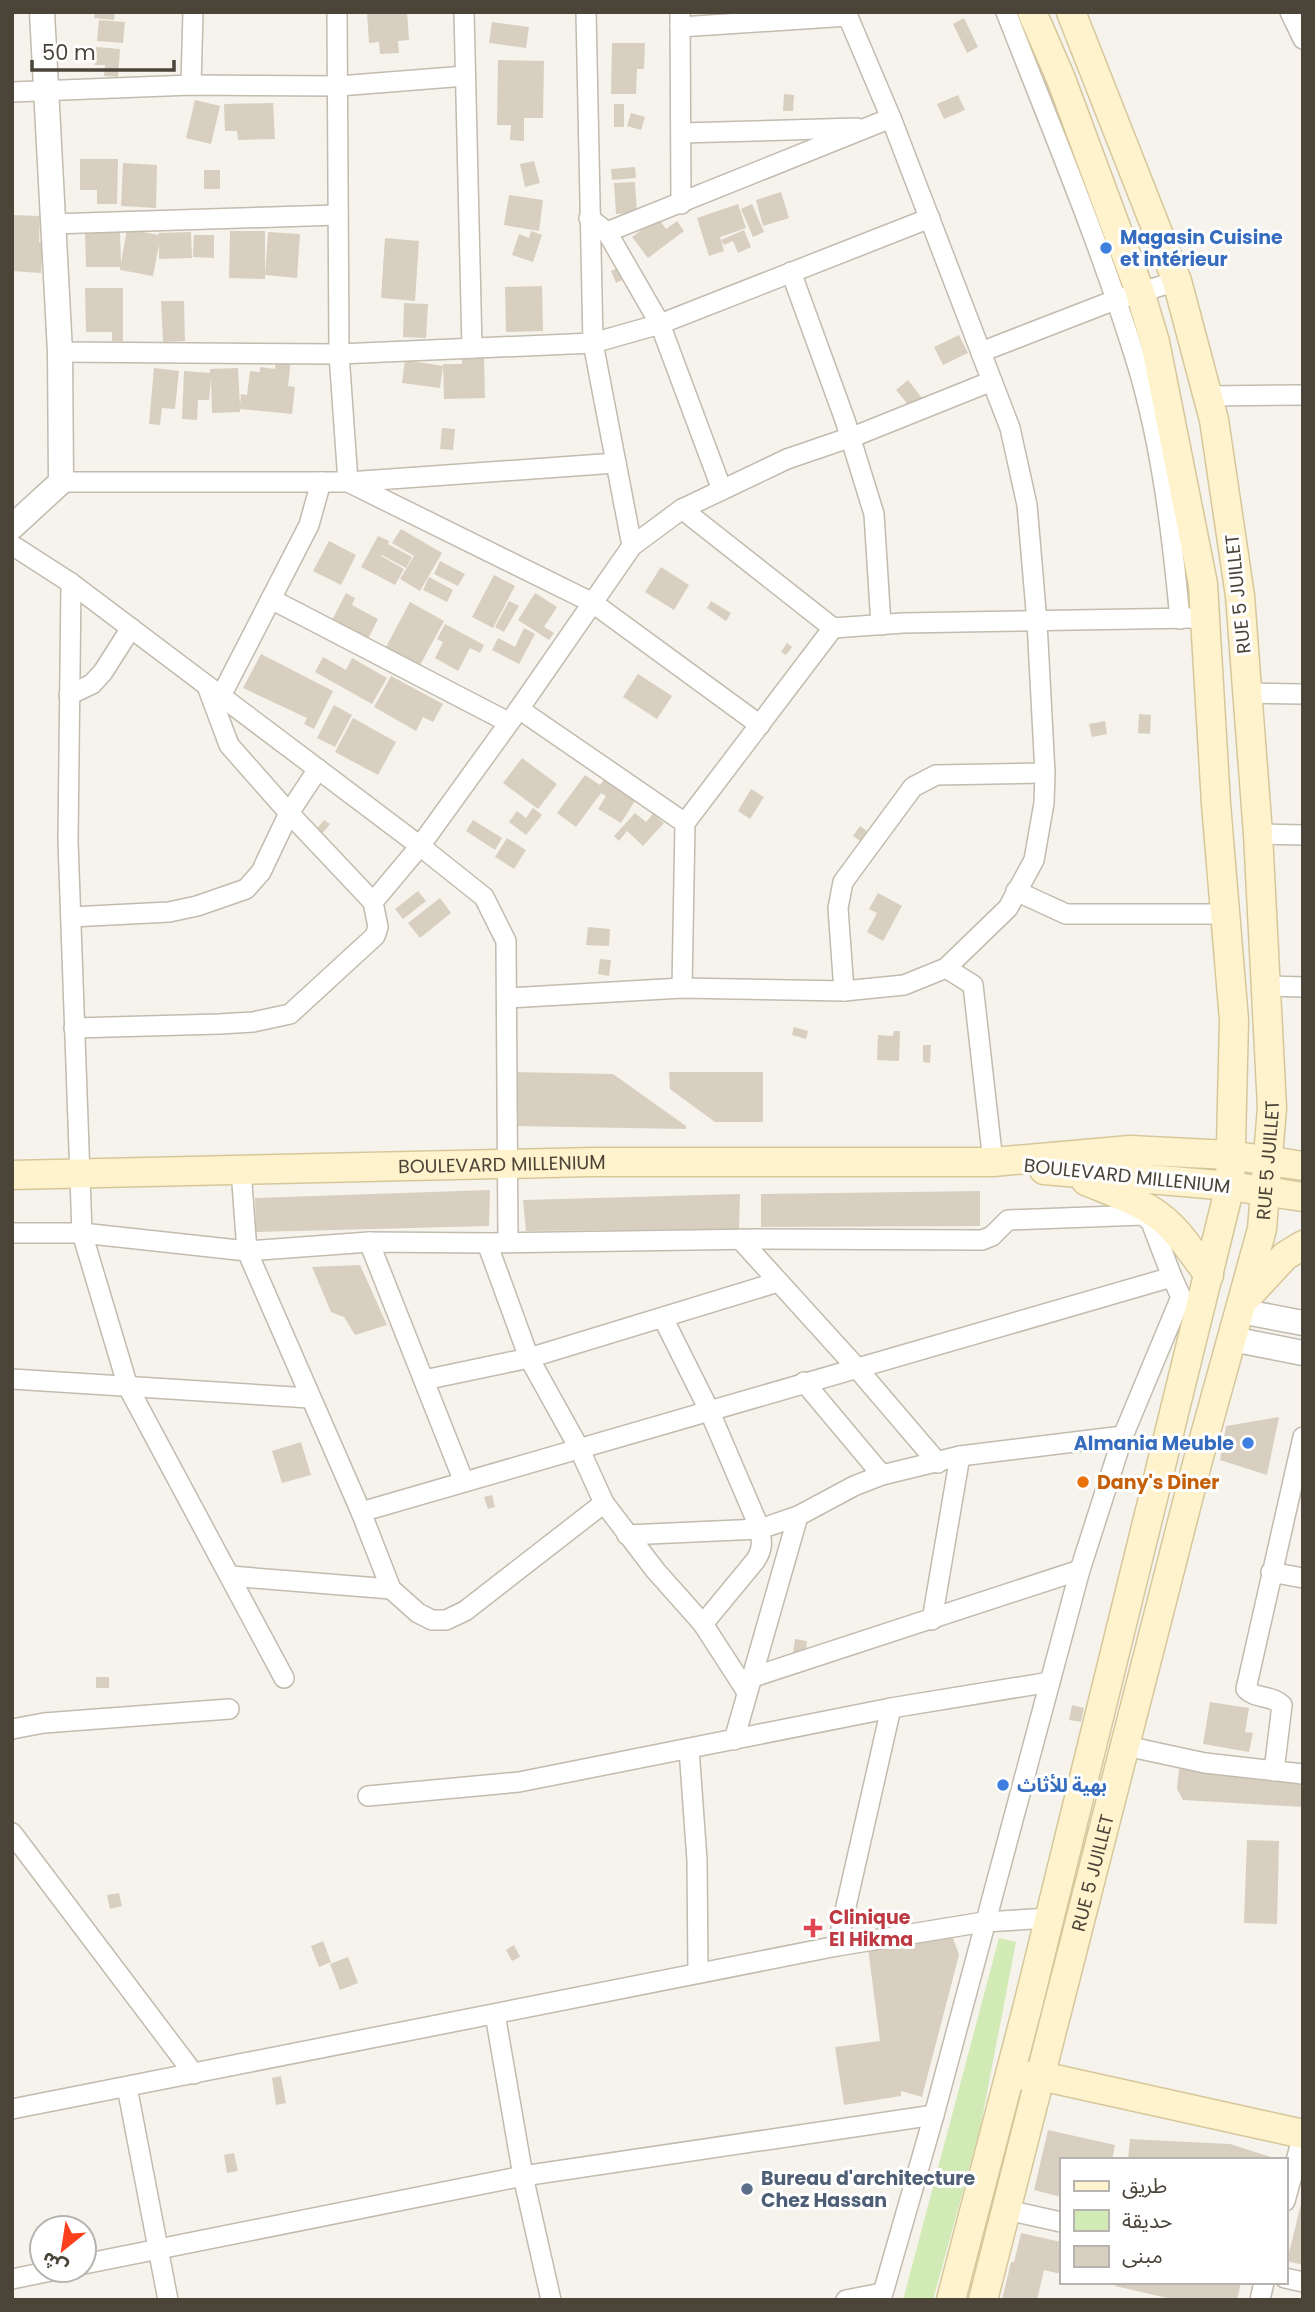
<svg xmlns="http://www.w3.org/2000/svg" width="1315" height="2312" font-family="Poppins,'Noto Sans Arabic',sans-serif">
	<rect width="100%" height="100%" fill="#f6f3ec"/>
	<polygon fill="#d2eab5" points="999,1938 1016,1942 980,2129 933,2300 903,2300"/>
	<g fill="#d8cfc1">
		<polygon points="95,12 115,12 114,20 94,18"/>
		<polygon points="367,12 407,12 409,40 398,41 399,53 380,54 379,42 369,43"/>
		<polygon points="964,18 978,47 967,53 953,24"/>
		<polygon points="99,20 125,22 123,43 97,41"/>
		<polygon points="492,22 529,27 526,48 489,43"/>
		<polygon points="612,43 645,43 644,69 637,69 636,94 611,94"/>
		<polygon points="96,47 120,49 118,77 104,76 105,65 95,65"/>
		<polygon points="498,60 544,61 543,118 524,118 524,141 510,140 511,125 497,125"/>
		<polygon points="784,94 794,95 793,111 783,111"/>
		<polygon points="958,95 965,110 944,119 937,104"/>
		<polygon points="195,100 220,106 211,144 186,138"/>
		<polygon points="273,103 275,139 238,140 237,131 225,131 224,104"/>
		<rect x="614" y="104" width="10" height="23"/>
		<polygon points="631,113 645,117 641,130 627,126"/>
		<polygon points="80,159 118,159 117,204 97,204 97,190 80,190"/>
		<polygon points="534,161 540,183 525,187 520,164"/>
		<polygon points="123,163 157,165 156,208 121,206"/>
		<polygon points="635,167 636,178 612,180 611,169"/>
		<rect x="204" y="170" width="16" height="19"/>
		<polygon points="635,182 637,213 616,214 614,183"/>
		<polygon points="781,192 789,218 763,226 756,200"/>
		<polygon points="509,195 543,200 539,231 504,225"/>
		<polygon points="738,204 746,228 720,237 724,251 709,256 697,218"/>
		<polygon points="752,204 764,232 753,237 741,209"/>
		<polygon points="12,215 40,216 39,242 43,242 41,273 12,271"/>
		<polygon points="658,218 666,229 677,221 684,231 648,258 632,237"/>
		<polygon points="127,229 159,235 158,233 191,232 192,258 159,259 159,245 153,276 120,270 120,267 86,267 85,233 120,232 121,263"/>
		<polygon points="744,230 751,247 738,253 733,241 724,245 721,240"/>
		<polygon points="230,231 265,231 265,279 229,278"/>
		<polygon points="531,231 542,235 533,262 512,255 519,234 529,238"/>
		<polygon points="268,232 300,234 297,278 265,275"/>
		<polygon points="194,235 214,235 214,258 193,257"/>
		<polygon points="385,238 419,241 415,301 381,298"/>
		<polygon points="624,265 629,277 616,283 611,271"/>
		<polygon points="542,286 543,331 506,332 505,287"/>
		<polygon points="85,288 123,288 123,341 112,341 112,332 86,332"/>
		<polygon points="161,301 184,301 185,341 163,342"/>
		<polygon points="404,303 428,304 426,338 403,337"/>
		<polygon points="959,335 968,353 943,365 934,347"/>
		<polygon points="462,355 484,355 485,398 444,399 443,364 462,364"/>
		<polygon points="276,359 291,360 288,386 295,387 292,414 240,409 240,412 212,413 211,379 209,400 198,400 197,420 182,419 184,371 210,373 210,369 238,368 240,405 241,394 247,395 250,371 260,372 260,367 275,369"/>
		<polygon points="405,360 443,366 440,388 402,383"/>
		<polygon points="154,368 179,371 175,409 162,408 160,425 149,424"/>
		<polygon points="908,380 922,398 910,407 896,390"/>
		<polygon points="442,428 455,429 453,450 440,449"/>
		<polygon points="401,529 442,553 420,591 400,579 414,556 392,543"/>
		<polygon points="378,536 389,541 388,544 412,557 406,568 382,555 381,556 404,569 395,585 361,567"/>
		<polygon points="329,541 356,555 341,585 313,571"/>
		<polygon points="440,561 465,574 458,586 434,574"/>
		<polygon points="661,567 689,585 674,610 645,592"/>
		<polygon points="494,575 515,586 493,628 472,617"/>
		<polygon points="429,577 453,590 447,602 423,590"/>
		<polygon points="346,593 355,598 352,605 378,619 367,641 331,622"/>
		<polygon points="535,593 557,607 544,627 554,633 549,640 518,620"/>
		<polygon points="509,601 519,606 504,632 495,627"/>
		<polygon points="711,601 731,613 726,621 707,608"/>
		<polygon points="410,602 444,621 420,665 386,647"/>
		<polygon points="445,624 484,645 480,653 470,648 458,671 435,658 443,642 437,639"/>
		<polygon points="524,628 535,634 519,664 492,650 498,638 515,647"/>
		<polygon points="787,643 792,647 786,655 781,652"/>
		<polygon points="261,654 333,691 314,729 304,724 307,718 243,688"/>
		<polygon points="323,657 346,670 352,658 387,678 372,704 315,672"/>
		<polygon points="638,674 672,696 657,719 623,697"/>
		<polygon points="391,676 443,704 433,722 423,717 416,731 374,707"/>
		<polygon points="334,705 352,715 335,747 317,738"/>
		<polygon points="1139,714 1151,715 1150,734 1138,733"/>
		<polygon points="353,718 396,742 378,775 335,752"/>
		<polygon points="1105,721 1107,734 1092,737 1089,724"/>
		<polygon points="522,758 557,784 538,809 503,783"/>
		<polygon points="585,775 600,785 605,778 636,799 621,823 598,809 606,796 601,793 576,827 557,813"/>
		<polygon points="751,789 764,797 750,819 738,811"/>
		<polygon points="533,808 542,815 526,835 509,822 517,811 526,818"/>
		<polygon points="635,813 646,822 653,814 664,823 643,846 627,831 619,841 614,836"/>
		<polygon points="324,820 330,824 321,835 315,831"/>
		<polygon points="473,820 502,838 495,850 466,831"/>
		<polygon points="860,826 867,831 860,841 853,836"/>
		<polygon points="507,838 526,850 514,869 495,857"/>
		<polygon points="418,891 426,901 403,919 395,909"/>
		<polygon points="878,893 902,906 883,941 867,932 877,913 869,909"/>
		<polygon points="440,898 451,913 420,938 408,923"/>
		<polygon points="588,927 610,929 609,946 586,945"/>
		<polygon points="600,959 611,960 609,976 598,974"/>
		<polygon points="794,1027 808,1031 806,1039 792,1035"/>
		<polygon points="894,1031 900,1031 899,1061 877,1060 878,1035 893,1036"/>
		<polygon points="923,1045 931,1045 930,1063 923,1062"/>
		<polygon points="513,1072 613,1074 686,1126 686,1129 512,1126"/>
		<polygon points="669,1072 763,1072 763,1122 715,1122 670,1089"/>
		<polygon points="490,1190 489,1226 256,1232 255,1198"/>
		<polygon points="980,1191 980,1226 761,1227 761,1194"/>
		<polygon points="740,1194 739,1229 526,1231 523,1200"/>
		<polygon points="360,1265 387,1325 355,1335 344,1317 331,1312 312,1267"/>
		<polygon points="1279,1417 1267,1475 1220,1460 1226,1426"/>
		<polygon points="301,1442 311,1475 282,1483 272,1451"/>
		<polygon points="492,1495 495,1507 488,1509 484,1497"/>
		<polygon points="795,1639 807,1641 805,1662 792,1661"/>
		<rect x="96" y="1677" width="13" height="11"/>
		<polygon points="1210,1702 1249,1708 1245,1732 1253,1733 1249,1752 1203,1744"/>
		<polygon points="1072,1705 1084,1708 1081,1722 1069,1720"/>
		<polygon points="1179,1769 1303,1776 1303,1807 1183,1800 1177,1789"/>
		<polygon points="1247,1840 1279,1841 1277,1924 1244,1923"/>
		<polygon points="119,1893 122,1906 110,1909 107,1895"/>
		<polygon points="952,1935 959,1955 922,2097 901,2091 901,2096 844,2105 835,2047 880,2041 868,1948"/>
		<polygon points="323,1941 331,1962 319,1967 311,1946"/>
		<polygon points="514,1945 520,1957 512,1961 506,1950"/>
		<polygon points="348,1957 358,1983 340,1990 330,1964"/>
		<polygon points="281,2076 286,2103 276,2105 272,2078"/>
		<polygon points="1048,2130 1115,2145 1112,2160 1061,2160 1061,2197 1034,2190"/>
		<polygon points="1130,2139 1230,2144 1271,2157 1270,2160 1128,2160"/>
		<polygon points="234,2153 238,2171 227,2173 224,2155"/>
		<polygon points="1302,2200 1303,2200 1303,2265 1287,2261"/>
		<polygon points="1021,2233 1061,2242 1061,2274 1044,2270 1037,2300 1002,2300 1011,2262 1014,2262"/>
		<polygon points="1116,2282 1238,2282 1241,2283 1237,2300 1176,2300 1115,2286"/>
	</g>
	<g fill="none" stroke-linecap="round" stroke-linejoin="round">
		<defs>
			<g id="minor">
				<polyline points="337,12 339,354 348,482 593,603 760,725"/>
				<polyline points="464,12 472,348"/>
				<polyline points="586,12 593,343 632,546"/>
				<polyline points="680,12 681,204"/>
				<path d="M1006,12c46,118 95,234 132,355 24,82 34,167 42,252"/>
				<polyline points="1290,12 1303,39"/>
				<polyline points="680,27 848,16"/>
				<polyline points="191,85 193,12"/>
				<polyline points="12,92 191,85 339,86 465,76"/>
				<polyline points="681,133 857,128"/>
				<polyline points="589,218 607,232 891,118"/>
				<polyline points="52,224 337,215"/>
				<polyline points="607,232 660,324 722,490"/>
				<polyline points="791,272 845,420 874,514 881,625"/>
				<polyline points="60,352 339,354 593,343 660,324 930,218"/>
				<polyline points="981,352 1115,300 1177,281"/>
				<polyline points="1208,396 1303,395"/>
				<polyline points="61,482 348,482 616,463"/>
				<polyline points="682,509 833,628 903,623 1193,618"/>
				<polyline points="12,545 71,583 420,846 484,897 506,941 508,1242"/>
				<polyline points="71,583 68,841 82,1233 128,1387 284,1678"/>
				<polyline points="271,599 508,722"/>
				<polyline points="207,686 229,745 289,813 318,769"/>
				<polyline points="1247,693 1303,694"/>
				<polyline points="69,695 92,684 103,672 131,628"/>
				<polyline points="221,696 309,525 321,482"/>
				<polyline points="519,709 685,823"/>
				<polyline points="1258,834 1303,835"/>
				<polyline points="1016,891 1066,914 1225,914"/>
				<polyline points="71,917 169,912 197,906 246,889 261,872 289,813 373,902"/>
				<polyline points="946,968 973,985 993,1162"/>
				<polyline points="1266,986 1303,987"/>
				<polyline points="682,988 685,823 833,628"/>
				<polyline points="844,991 838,908 843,882 913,787 936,775 1045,773"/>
				<polyline points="508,998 682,988 844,991 904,985 946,968 1008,908 1034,860 1044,803 1045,773 1037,622 1027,505 1010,428 891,118 846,12"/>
				<polyline points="74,1028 219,1024 253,1022 290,1014 375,936 378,927 373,902 420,846 519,709 632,546 682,509 787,459 860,434 992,381"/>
				<polyline points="241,1170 247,1251 361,1512 391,1589 418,1613 432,1620 446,1620 465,1611 604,1503"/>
				<polyline points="12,1233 82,1233 247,1251 369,1242 487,1243 759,1239 982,1240 992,1236 1008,1220 1143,1215 1151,1222 1172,1277 361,1512"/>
				<polyline points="740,1239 856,1367 938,1463"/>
				<polyline points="369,1242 464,1482"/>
				<polyline points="487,1243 529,1358 579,1448 604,1503 655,1570 703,1624 747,1692"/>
				<path d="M663,1318l46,92 51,119c2,14 3,20 -5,32l-52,63"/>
				<polyline points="12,1379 310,1398"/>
				<polyline points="424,1380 529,1358 778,1282"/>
				<polyline points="804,1382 882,1475"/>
				<polyline points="627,1535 760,1529 798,1516 854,1486 882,1475 960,1456 1123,1436"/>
				<polyline points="1271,1572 1303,1578"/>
				<polyline points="230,1576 391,1589"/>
				<polyline points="932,1620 960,1456"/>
				<polyline points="753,1677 1080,1570"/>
				<polyline points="12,1729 44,1723 229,1709"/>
				<polyline points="734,1740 798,1516"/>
				<polyline points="1126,1746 1205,1763 1303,1774"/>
				<polyline points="689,1749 697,1860 698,1973"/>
				<path d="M1274,1771l8,-66c-10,-10 -27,-6 -36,-16l57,-252"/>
				<polyline points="368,1796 519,1782 891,1708 1050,1682"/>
				<polyline points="12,1833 194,2074"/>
				<polyline points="837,1946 891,1708"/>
				<polyline points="495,2014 523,2176 551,2300"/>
				<polyline points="127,2087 168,2300"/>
				<polyline points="12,2109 837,1946 984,1922 1049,1918"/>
				<polyline points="1285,2201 1303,2135"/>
				<polyline points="1007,2210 1061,2222"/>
				<polyline points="84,2264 523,2176 934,2115"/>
				<polyline points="1285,2278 1303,2282"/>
				<polyline points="12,2279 56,2270"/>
				<polyline points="846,2300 882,2293"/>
				<polyline points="881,2300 934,2115 1080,1570 1123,1436 1181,1297 1172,1277"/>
				<polyline points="1260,2300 1264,2282"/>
			</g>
			<g id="tertiary">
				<polyline points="12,527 61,482 60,352 42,12"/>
				<polyline points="1240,1311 1303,1323"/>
				<polyline points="1232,1339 1303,1353"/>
			</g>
			<g id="secondary">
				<polyline points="1044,1170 1230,1186 1303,1197"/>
				<path id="s1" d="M12,1175l580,-13h401l137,-12 100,5 73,11"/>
				<path d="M1086,1181c26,11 57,21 78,39 18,15 31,37 45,55"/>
				<polyline points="1246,1298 1285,1256 1303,1245"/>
				<polyline points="1025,2076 1041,2076 1303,2134"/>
				<polyline points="951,2300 1028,2005 1230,1186 1234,1020 1216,804 1203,584 1155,342 1140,292 1061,79 1032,12"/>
				<path id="s2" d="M983,2300l214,-836 65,-235 10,-121 -14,-274 -18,-238 -26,-176 -37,-139 -106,-269"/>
			</g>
		</defs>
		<use href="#minor" stroke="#c2bbae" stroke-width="22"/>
		<use href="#tertiary" stroke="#c2bbae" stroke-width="27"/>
		<use href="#secondary" stroke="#d6c79b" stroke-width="31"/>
		<use href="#minor" stroke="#fff" stroke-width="19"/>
		<use href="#tertiary" stroke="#fff" stroke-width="24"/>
		<use href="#secondary" stroke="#fff3cd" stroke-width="28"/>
	</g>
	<g fill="#3f7fe0" stroke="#fff" stroke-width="2.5">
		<circle cx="1106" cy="248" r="7"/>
		<circle cx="1248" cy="1443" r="7"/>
		<circle cx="1003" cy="1785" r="7"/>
	</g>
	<circle fill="#e8710a" stroke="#fff" stroke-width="2.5" cx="1083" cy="1482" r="7"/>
	<path fill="#e0444e" stroke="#fff" stroke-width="2.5" d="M809.5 1917.5h7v7h7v7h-7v7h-7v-7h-7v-7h7z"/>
	<circle fill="#5c6f8a" stroke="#fff" stroke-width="2.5" cx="747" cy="2189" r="7"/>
	<g text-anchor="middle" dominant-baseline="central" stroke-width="6" stroke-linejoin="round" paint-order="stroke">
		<g font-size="19" font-weight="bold" fill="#366cbe" stroke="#fff" text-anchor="start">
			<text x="1120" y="237">Magasin Cuisine<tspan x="1120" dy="22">et intérieur</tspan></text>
			<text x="1234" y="1443" text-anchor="end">Almania Meuble</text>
			<text x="1017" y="1785">بهية للأثاث</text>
		</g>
		<g font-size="19" fill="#4b4439" stroke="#fff">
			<text transform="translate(1238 594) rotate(-96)">RUE 5 JUILLET</text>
			<text stroke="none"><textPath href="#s2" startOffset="1176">RUE 5 JUILLET</textPath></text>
			<text stroke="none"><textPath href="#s1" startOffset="490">BOULEVARD MILLENIUM</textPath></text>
			<text transform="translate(1127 1176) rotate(6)">BOULEVARD MILLENIUM</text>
			<text stroke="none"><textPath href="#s2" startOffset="441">RUE 5 JUILLET</textPath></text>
		</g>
		<g font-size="19" font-weight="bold" fill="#c56008" stroke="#fff" text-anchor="start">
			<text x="1097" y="1482">Dany's Diner</text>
		</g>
		<g font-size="19" font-weight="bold" fill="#be3a42" stroke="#fff" text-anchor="start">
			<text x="829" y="1917">Clinique<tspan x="829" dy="22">El Hikma</tspan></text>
		</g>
		<g font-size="19" font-weight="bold" fill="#4e5e75" stroke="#fff" text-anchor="start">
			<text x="761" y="2178">Bureau d'architecture<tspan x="761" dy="22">Chez Hassan</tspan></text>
		</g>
	</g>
	<rect width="1315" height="2312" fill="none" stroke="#4b4439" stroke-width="28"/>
	<rect x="1060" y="2158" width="228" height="126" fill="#ffffff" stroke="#b7b4b0" stroke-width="2"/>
	<rect x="1074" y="2181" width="35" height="10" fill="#fff3cd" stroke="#b7b4b0" stroke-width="2"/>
	<text x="1122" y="2193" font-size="21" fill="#4b4439">طريق</text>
	<rect x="1074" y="2210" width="35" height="21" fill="#d2eab5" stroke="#b7b4b0" stroke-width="2"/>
	<text x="1122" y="2228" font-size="21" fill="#4b4439">حديقة</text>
	<rect x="1074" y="2246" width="35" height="21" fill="#d8cfc1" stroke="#b7b4b0" stroke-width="2"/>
	<text x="1122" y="2263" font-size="21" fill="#4b4439">مبنى</text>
	<g transform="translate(63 2249) rotate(210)"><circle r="33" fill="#ffffff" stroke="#b7b4b0" stroke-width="2"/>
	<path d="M0-5L12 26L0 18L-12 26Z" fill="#fc3f1d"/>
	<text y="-10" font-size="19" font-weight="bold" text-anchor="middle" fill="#4b4439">ش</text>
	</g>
	<path d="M32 60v10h142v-10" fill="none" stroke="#4b4439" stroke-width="3.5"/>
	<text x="42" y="60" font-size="21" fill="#4b4439" stroke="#ffffff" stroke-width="5" paint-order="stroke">50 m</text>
</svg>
